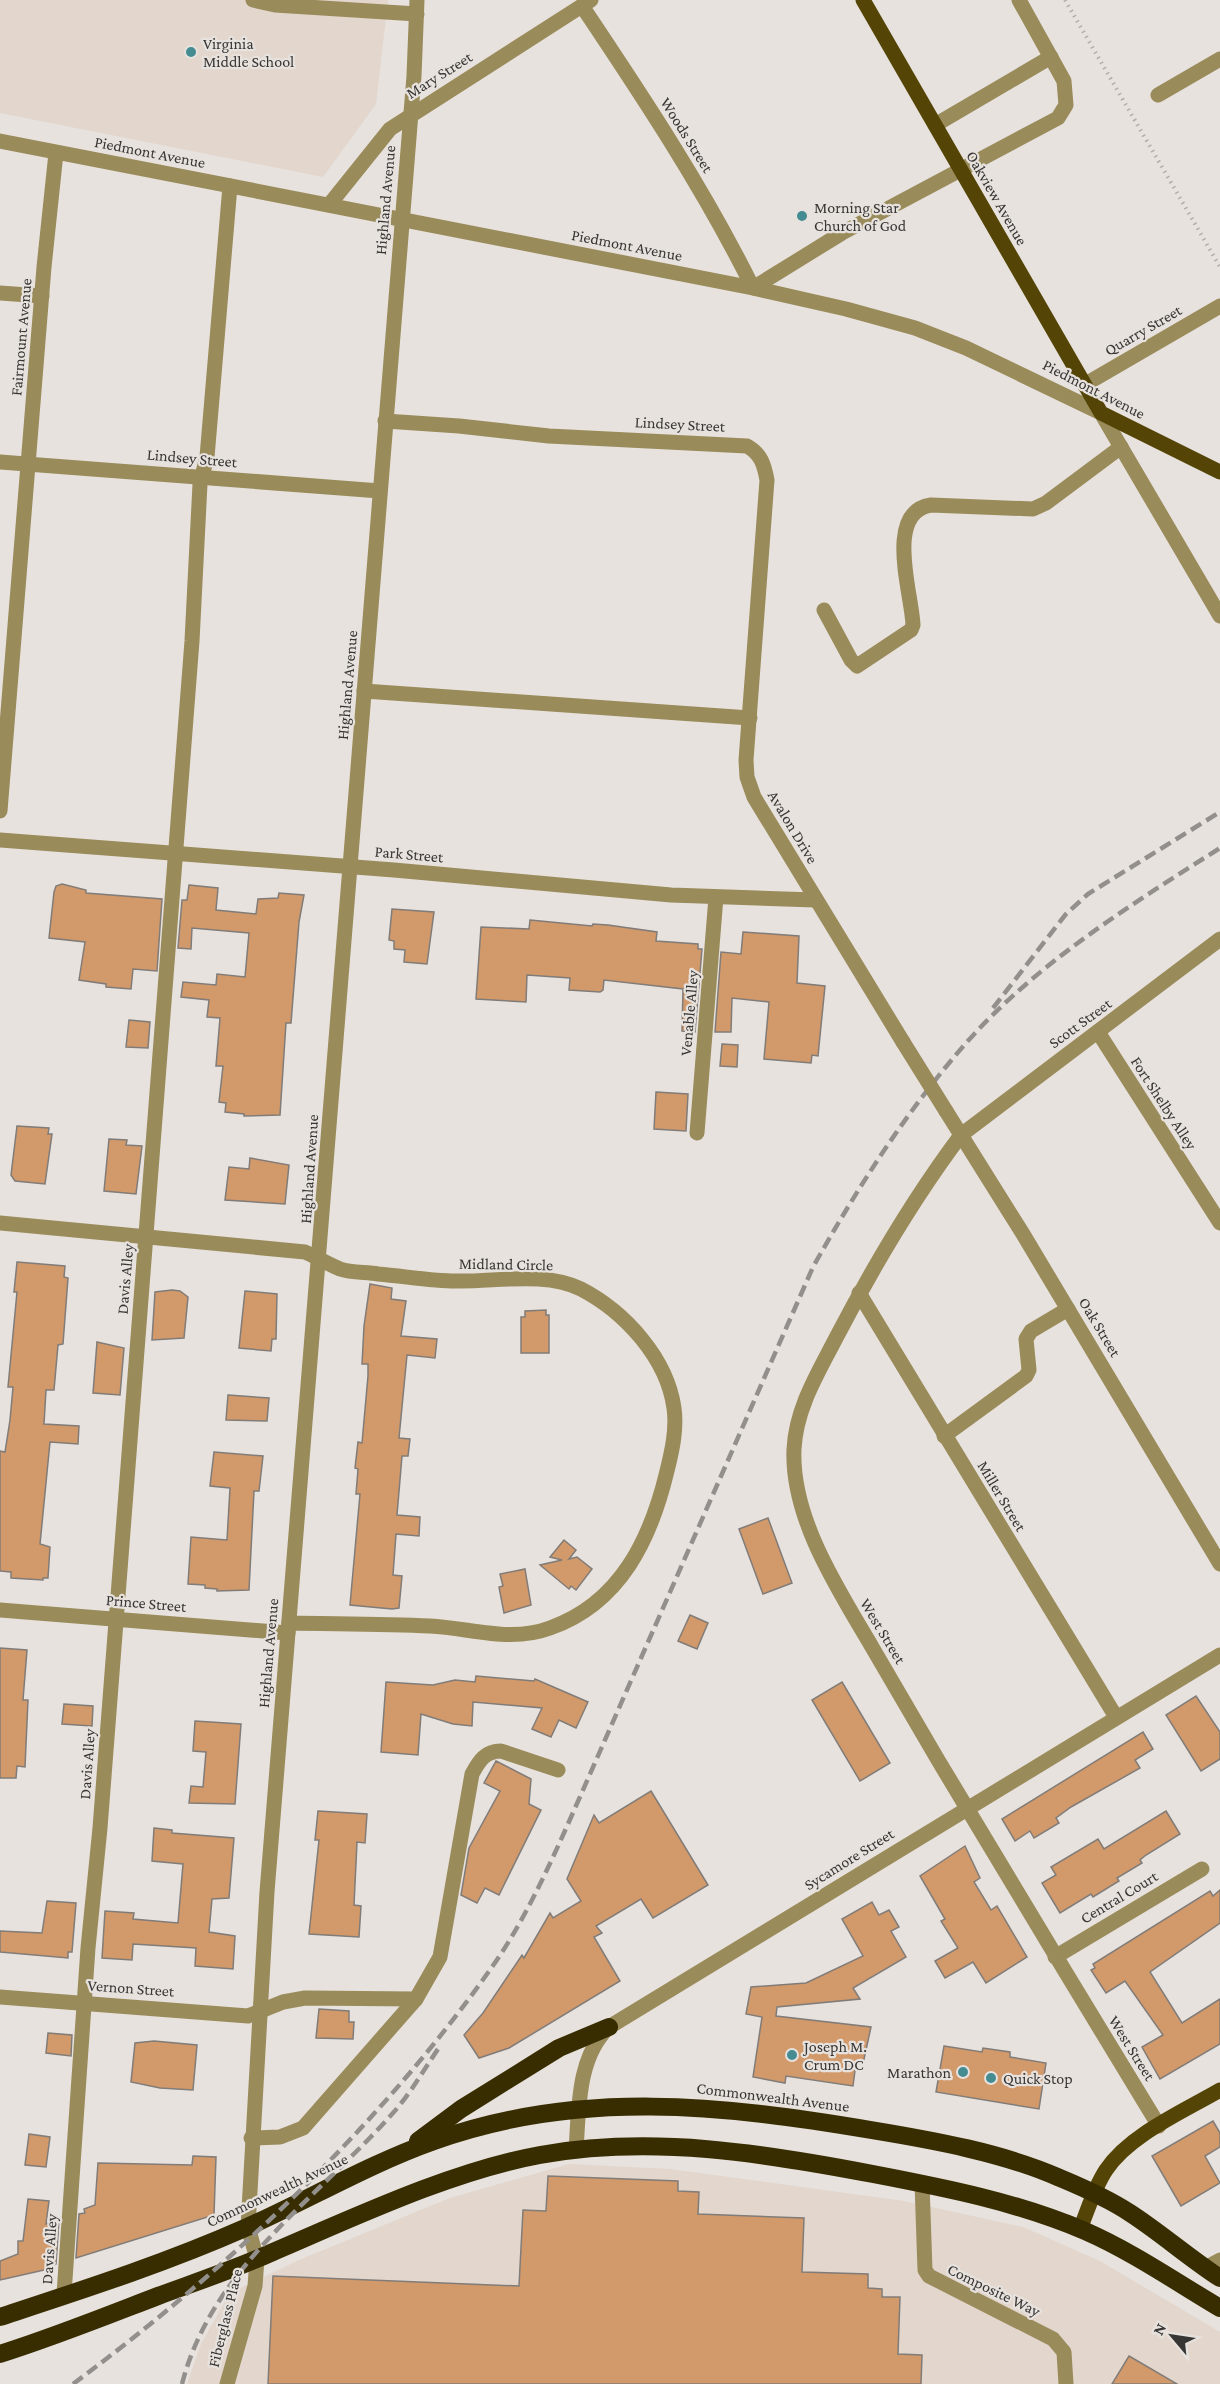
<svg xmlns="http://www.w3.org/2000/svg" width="1220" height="2384" font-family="'Crimson Pro',serif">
	<rect width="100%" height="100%" fill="#e7e2dd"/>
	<g fill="#e2d6cd">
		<polygon points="0,0 388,0 376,104 323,177 0,113"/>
		<polygon points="569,2164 670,2169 904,2201 1023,2227 1100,2261 1220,2332 1220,2384 187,2384 201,2344 224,2303 236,2290 299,2260 450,2198"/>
	</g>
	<g fill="#d2996b" stroke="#817c78" stroke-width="1.5">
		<polygon points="62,884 86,890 86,893 162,899 157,971 133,969 131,989 106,987 106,984 79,980 85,942 49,938 54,892 56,886"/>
		<polygon points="189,885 218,888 216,910 256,914 258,899 278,898 279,893 304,895 299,922 291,1023 286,1023 280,1115 244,1116 244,1114 225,1112 226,1103 219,1102 223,1066 216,1066 220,1018 207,1017 209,1000 181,997 183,982 216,985 217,974 245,977 249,933 192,928 191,949 178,948 182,900 187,900"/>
		<polygon points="392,909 434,912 427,964 404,962 405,950 394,949 394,941 389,940"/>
		<polygon points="530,920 592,926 593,924 608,925 657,932 656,941 698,944 698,949 702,949 695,1032 682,1031 683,989 604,980 603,990 600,992 569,990 570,978 527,975 526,1002 476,999 481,927 529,929"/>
		<polygon points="743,932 799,936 797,983 825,986 818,1056 812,1055 811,1063 764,1059 769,1002 732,998 731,1032 715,1032 721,952 741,954"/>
		<polygon points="129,1020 150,1022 148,1048 126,1047"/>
		<polygon points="722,1044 738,1045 737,1067 720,1066"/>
		<polygon points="656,1092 688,1094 686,1131 654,1129"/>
		<polygon points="17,1126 49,1128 48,1134 52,1134 45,1184 15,1181 11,1175"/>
		<polygon points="109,1139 127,1140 126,1145 142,1146 136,1194 104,1191"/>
		<polygon points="250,1158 289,1165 285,1204 225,1200 229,1167 249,1169"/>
		<polygon points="17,1262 65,1266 64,1277 68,1278 63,1344 58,1345 54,1390 46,1390 44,1424 79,1426 78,1444 50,1442 40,1544 50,1547 48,1578 43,1578 43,1580 11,1578 11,1572 0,1571 0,1451 5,1452 10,1420 13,1387 8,1387 17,1292 14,1292"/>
		<polygon points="370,1284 392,1288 391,1299 406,1301 401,1336 437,1339 435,1358 407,1355 399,1438 410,1439 408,1456 402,1456 397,1515 420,1517 419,1536 396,1534 393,1575 402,1576 399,1608 392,1609 350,1605 360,1494 356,1494 358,1469 355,1468 358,1442 362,1443 368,1376 368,1364 362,1364 364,1326"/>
		<polygon points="172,1290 180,1291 188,1297 184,1338 152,1340 155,1292"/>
		<polygon points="245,1291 277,1294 276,1339 272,1339 271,1351 239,1348"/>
		<polygon points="546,1310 546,1315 549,1315 549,1353 521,1353 521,1317 525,1317 525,1311"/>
		<polygon points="97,1342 124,1348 120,1395 93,1393"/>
		<polygon points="228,1395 269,1398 267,1421 226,1420"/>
		<polygon points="214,1452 263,1456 259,1491 254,1491 249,1590 217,1591 217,1589 205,1588 205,1585 188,1584 191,1537 227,1540 230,1488 210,1486"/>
		<polygon points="768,1518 792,1583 763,1594 739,1529"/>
		<polygon points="564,1540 576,1550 569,1559 577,1557 592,1569 576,1590 571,1586 569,1589 540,1565 562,1560 550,1557"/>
		<polygon points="525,1569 531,1605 504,1613 499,1587 503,1586 500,1574"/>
		<polygon points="690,1615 708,1623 697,1649 678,1641"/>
		<polygon points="0,1648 27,1650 23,1700 28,1700 25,1767 17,1766 16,1778 0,1778"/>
		<polygon points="476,1676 534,1681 535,1679 588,1702 576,1728 559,1720 551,1737 532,1729 542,1708 473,1702 472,1726 453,1724 421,1714 418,1755 381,1752 386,1682 433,1685 455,1680 475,1682"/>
		<polygon points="842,1682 890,1763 860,1781 812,1700"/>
		<polygon points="1196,1696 1220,1732 1220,1759 1201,1771 1166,1715"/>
		<polygon points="64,1704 93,1706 92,1726 62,1724"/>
		<polygon points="195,1721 241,1724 235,1804 189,1803 191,1786 203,1787 206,1752 193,1751"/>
		<polygon points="1143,1732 1153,1749 1135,1760 1140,1768 1071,1807 1056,1818 1059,1823 1034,1838 1030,1831 1015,1841 1002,1819"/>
		<polygon points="496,1761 531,1779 529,1804 541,1810 499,1895 485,1888 477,1903 461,1895 469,1848 500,1791 484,1783"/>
		<polygon points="651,1791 708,1885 653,1918 641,1899 596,1926 602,1933 594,1937 620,1981 509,2048 479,2058 464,2035 483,2013 522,1955 524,1958 550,1913 553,1918 581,1901 567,1879 594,1815 599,1823"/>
		<polygon points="318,1811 367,1814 365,1843 357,1842 354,1905 361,1906 359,1937 309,1934 319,1840 315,1840"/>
		<polygon points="1166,1811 1180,1834 1146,1855 1140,1860 1142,1863 1117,1878 1119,1881 1093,1897 1091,1894 1060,1913 1042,1883 1056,1875 1051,1867 1098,1839 1104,1849"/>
		<polygon points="154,1828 172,1830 172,1833 234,1838 229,1898 212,1899 209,1932 235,1936 233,1969 195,1966 196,1948 133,1944 132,1960 102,1958 105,1911 134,1913 133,1919 178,1923 183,1864 152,1861"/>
		<polygon points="965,1846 980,1878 974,1882 991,1910 997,1906 1027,1957 986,1983 973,1962 945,1978 935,1961 958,1948 941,1921 945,1919 920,1876"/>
		<polygon points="1220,1890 1220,1923 1150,1972 1182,2023 1220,1999 1220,2044 1160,2079 1142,2047 1163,2035 1125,1981 1106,1993 1091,1970 1095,1968 1093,1964 1210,1891 1213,1896"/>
		<polygon points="47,1901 76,1903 72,1952 68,1952 68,1958 0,1952 0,1931 42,1933"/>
		<polygon points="872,1902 879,1915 889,1910 899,1927 891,1931 906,1957 853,1988 860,1999 777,2007 776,2016 871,2027 863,2064 856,2063 853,2086 786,2076 785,2083 753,2077 762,2017 746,2014 751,1987 806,1983 863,1956 842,1919"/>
		<polygon points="319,2009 349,2011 349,2022 354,2022 353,2039 316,2038"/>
		<polygon points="48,2033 72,2035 71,2056 46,2053"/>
		<polygon points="154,2041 197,2045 193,2090 160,2088 131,2082 135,2043"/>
		<polygon points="944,2046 982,2052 983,2048 1010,2052 1010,2057 1046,2063 1039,2109 936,2092"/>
		<polygon points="1213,2121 1220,2133 1220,2147 1205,2156 1220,2183 1181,2206 1152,2156"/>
		<polygon points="29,2134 50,2137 46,2167 25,2165"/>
		<polygon points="193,2156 216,2157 214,2215 76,2258 79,2214 85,2213 84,2209 95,2205 98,2163 192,2165"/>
		<polygon points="548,2176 678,2181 678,2191 699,2192 698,2214 804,2218 802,2272 868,2274 868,2288 882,2289 882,2297 900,2297 898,2354 922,2355 921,2384 268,2384 273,2276 519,2286 523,2210 546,2211"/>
		<polygon points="28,2199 49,2201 46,2224 59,2220 56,2264 52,2266 53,2268 0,2280 0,2261 18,2254 18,2241 23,2241"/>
		<polygon points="1129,2356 1177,2384 1112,2384"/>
	</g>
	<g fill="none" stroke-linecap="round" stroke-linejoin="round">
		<polyline stroke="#b2aeaa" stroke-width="4" stroke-dasharray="1.5 4.5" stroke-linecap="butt" points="1065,0 1220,267"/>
		<g stroke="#9a8b5b" stroke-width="15">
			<polyline points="253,0 275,5 417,14"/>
			<path d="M582,6c61,91 122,183 171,282l89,-55 216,-115 8,-13 -2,-24 -45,-81"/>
			<polyline points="1158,95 1220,59"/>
			<polyline points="935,125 1051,57"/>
			<polyline points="0,141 753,288 846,309 915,328 966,348 1101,413 1220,616"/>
			<polyline points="329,205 390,129 591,0"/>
			<polyline points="0,293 42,296"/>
			<polyline points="1084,385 1220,306"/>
			<path d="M385,421l74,5 90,10 198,10c14,8 17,18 20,34l-21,280 1,17 7,20 149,245"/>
			<polyline points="0,462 380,491"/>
			<path d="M824,610l27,50 6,6 54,-36 2,-5c-1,-31 -29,-113 18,-120l102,4 13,-6 75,-56"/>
			<polyline points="364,691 750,718"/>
			<polyline points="0,811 44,267 56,153"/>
			<polyline points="0,840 394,870 671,895 815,900"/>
			<polyline points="1098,1032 1220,1223"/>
			<polyline points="946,1111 1023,1234 1220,1564"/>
			<polyline points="697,1133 716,897"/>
			<path d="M0,1223l305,29c11,5 23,12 35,17 11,4 26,3 38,5 26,2 52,7 78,7 39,1 89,-10 125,8 44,23 86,69 93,119 3,21 -2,43 -7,63 -16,67 -46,132 -117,157 -40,15 -79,0 -120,-2 -47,-2 -94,-2 -141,-3"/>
			<polyline points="859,1293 1116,1717"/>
			<polyline points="944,1436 1026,1376 1029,1370 1026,1339 1031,1331 1068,1309"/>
			<polyline points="0,1610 288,1633"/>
			<polyline points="1055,1957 1202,1869"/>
			<path d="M0,1997l248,19 35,-14 22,-4 111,1 24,-42 32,-183c7,-13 13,-23 29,-23l57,19"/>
			<path d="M1159,2126c-74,-122 -148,-243 -221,-366 -22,-37 -44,-75 -66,-113 -34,-58 -81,-129 -78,-198 2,-41 24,-76 42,-111 37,-71 77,-139 125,-203l259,-196"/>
			<polyline points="251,2138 280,2137 303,2128 416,1999"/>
			<path d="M576,2150c3,-41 1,-93 33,-123l611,-372"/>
			<polyline points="922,2183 925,2270 929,2276 1053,2339 1064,2352 1066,2384"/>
			<polyline points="1205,2268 1220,2260"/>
			<polyline points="64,2294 88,1948 100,1828 192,641 200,484 207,457 230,186"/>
			<polyline points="227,2384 255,2286 257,2259 248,2227 267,1892 414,76 417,0"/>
		</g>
		<g stroke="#544405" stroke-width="15">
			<polyline points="863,0 1101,413 1220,472"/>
			<path d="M1080,2229c8,-19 14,-41 26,-59 23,-35 78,-59 114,-80"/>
		</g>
		<g stroke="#382d01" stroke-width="18">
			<polyline points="418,2141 461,2109 559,2048 609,2027"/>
			<path d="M0,2317c82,-27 166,-54 245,-89 63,-28 124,-64 189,-87 145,-52 289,-36 437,-11 61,10 133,23 189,48 24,10 49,21 70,35 31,20 59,45 90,65"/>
			<path d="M0,2354c54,-17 106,-38 158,-58 38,-14 77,-27 115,-44 82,-35 179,-81 267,-97 111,-20 224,-2 333,19 73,14 144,28 212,57 48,21 91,51 135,77"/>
		</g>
		<g stroke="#938f8c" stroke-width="4.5" stroke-dasharray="12 6" stroke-linecap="butt">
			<polyline points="993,1008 1066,914 1088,894 1220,812"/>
			<path d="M73,2384c155,-115 307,-258 419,-417 31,-44 54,-94 76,-143l245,-557c45,-80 94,-157 154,-225 70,-79 165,-138 253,-194"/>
			<path d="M182,2384c30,-117 135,-185 211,-271 17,-19 30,-42 45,-64"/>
		</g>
		<polyline stroke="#9a8b5b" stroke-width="15" points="903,1042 946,1111"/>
	</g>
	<g fill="#448c91" stroke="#e7e2dd" stroke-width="2">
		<circle cx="191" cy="52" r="6"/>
		<circle cx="802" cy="216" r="6"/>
		<circle cx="792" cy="2055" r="6"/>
		<circle cx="963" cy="2072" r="6"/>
		<circle cx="991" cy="2078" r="6"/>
	</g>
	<g text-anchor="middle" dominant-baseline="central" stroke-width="4.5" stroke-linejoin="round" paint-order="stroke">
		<g font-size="16" fill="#383635" stroke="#e7e2dd" text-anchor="start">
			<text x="203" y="43">Virginia<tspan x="203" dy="18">Middle School</tspan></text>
			<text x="814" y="207">Morning Star<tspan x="814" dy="18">Church of God</tspan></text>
			<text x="804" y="2046">Joseph M.<tspan x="804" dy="18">Crum DC</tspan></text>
			<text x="951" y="2072" text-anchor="end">Marathon</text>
			<text x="1003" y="2078">Quick Stop</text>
		</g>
		<g font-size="16" fill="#383635" stroke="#e7e2dd">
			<text transform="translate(439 75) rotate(-32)">Mary Street</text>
			<text transform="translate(687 135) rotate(58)">Woods Street</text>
			<text transform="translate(150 152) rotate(11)">Piedmont Avenue</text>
			<text transform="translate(997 198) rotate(60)">Oakview Avenue</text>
			<text transform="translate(385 200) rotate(-85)">Highland Avenue</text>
			<text transform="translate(627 245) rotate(11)">Piedmont Avenue</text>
			<text transform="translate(1143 330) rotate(-30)">Quarry Street</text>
			<text transform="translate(21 337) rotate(-85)">Fairmount Avenue</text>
			<text transform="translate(1094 389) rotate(27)">Piedmont Avenue</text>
			<text transform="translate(680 424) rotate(3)">Lindsey Street</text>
			<text transform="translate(192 458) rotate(5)">Lindsey Street</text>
			<text transform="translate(347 685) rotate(-85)">Highland Avenue</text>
			<text transform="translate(793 827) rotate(59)">Avalon Drive</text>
			<text transform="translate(409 854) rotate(5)">Park Street</text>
			<text transform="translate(689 1013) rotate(-85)">Venable Alley</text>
			<text transform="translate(1080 1023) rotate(-36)">Scott Street</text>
			<text transform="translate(1164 1103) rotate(57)">Fort Shelby Alley</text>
			<text transform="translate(309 1169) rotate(-86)">Highland Avenue</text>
			<text transform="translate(506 1264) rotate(1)">Midland Circle</text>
			<text transform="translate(125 1279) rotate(-85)">Davis Alley</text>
			<text transform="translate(1100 1327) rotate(59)">Oak Street</text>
			<text transform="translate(1002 1496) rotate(59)">Miller Street</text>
			<text transform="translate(146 1603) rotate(5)">Prince Street</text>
			<text transform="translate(883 1631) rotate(59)">West Street</text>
			<text transform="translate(268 1653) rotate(-85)">Highland Avenue</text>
			<text transform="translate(87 1764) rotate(-86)">Davis Alley</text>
			<text transform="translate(849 1859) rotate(-32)">Sycamore Street</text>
			<text transform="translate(1119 1897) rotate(-31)">Central Court</text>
			<text transform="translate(131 1988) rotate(4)">Vernon Street</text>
			<text transform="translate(1132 2048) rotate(58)">West Street</text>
			<text transform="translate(773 2097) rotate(7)">Commonwealth Avenue</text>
			<text transform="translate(277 2190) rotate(-25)">Commonwealth Avenue</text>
			<text transform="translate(49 2249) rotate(-86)">Davis Alley</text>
			<text transform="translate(994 2290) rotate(26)">Composite Way</text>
			<text transform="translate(225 2318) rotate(-76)">Fiberglass Place</text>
		</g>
	</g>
	<g transform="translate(1172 2336) rotate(299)" stroke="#e7e2dd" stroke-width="4.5" paint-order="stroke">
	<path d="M0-4.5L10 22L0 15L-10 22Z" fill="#383635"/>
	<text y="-9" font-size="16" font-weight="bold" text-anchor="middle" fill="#383635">N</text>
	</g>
</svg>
